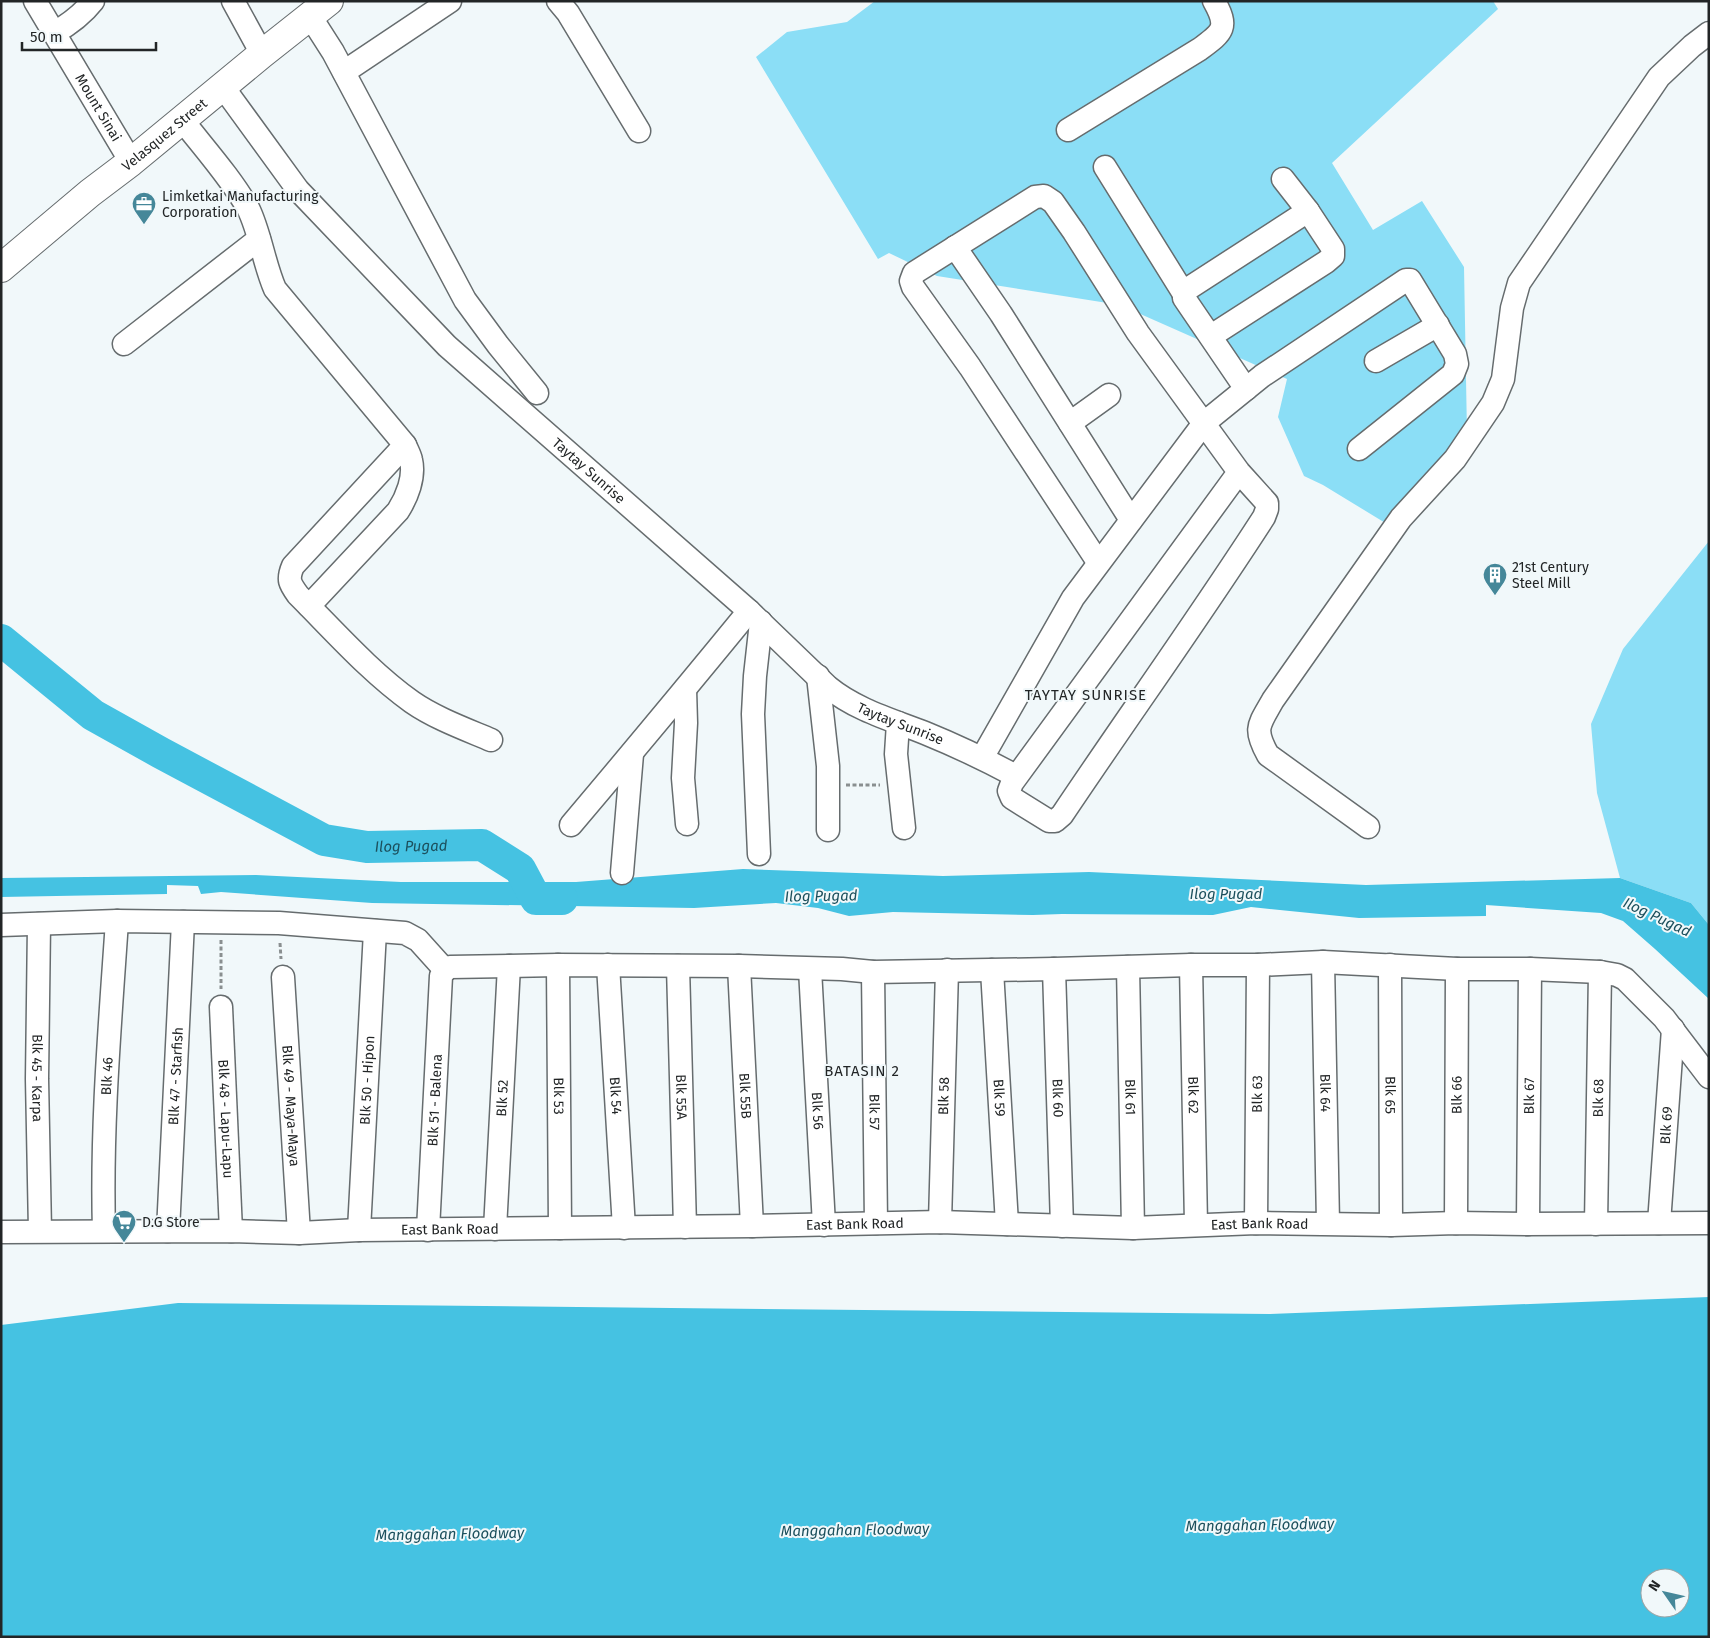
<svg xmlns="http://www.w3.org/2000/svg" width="1710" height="1638" font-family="'Fira Sans',sans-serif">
	<rect width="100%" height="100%" fill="#f1f8fa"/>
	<g fill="#8bdef6">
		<polygon points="875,1 1493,1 1498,9 1332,163 1373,230 1422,201 1464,267 1467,434 1387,524 1323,485 1304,476 1278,417 1287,379 1120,305 937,276 889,253 878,259 756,57 787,32 847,22"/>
		<polygon points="1709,541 1709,925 1691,903 1620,878 1597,793 1591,724 1623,649"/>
	</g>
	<g fill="#45c2e2" fill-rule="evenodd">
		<polygon points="743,869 943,876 1089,872 1366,885 1620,878 1691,903 1709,925 1709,999 1655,949 1623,921 1601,913 1486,905 1486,916 1359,918 1251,907 1213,915 1062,914 1033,915 893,912 849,916 818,908 776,903 694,908 372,903 221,892 201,894 198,886 167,885 167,894 1,897 1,878 256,875 401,882 576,882"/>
		<path d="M1709,1297v340h-1708v-312l177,-22 1091,11zM1650,1578h30v30h-30z"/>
	</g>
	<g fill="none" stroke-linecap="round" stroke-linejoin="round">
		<path stroke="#45c2e2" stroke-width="32" id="s1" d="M1,640l92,75 68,38 163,87 43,7 115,-2 38,24 16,30h26"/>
		<defs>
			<g id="minor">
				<path id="s2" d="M35,1l96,161"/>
				<polyline points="233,1 262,54"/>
				<polyline points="558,1 568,13 639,131"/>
				<polyline points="310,16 333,52 465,300 498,345 537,393"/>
				<path d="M54,33c16,-9 28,-18 39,-32"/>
				<polyline points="344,72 450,1"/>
				<path id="s3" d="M223,87l75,103 149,156 302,265 79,76c28,23 64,33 97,46 32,13 61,27 91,43"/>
				<path d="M183,121c21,27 48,57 65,87 12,24 16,56 27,81l130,156 -112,121c-6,14 -3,18 5,29 37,37 72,77 114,107 23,16 53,27 79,38"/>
				<path d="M1068,130l132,-81c23,-17 29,-21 14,-48"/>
				<polyline points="1105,167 1184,294"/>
				<polyline points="955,247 1001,314 1131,520"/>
				<polyline points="1211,336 1326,262 1333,256 1333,249 1308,211"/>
				<polyline points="124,344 259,239"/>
				<polyline points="1376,361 1438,325"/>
				<polyline points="1246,389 1184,298 1186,290 1308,211 1283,179"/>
				<polyline points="1070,423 1109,395"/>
				<path d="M1098,562l-128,-195 -57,-80 -2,-6 3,-8 121,-76 9,-1 9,6 21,30 64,101 101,139 28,31v6l-3,8c-65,101 -135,198 -202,298l-7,6h-6l-37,-23 -3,-7 3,-8 227,-311"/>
				<path d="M309,606l89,-95c9,-14 17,-34 13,-51 -1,-5 -4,-10 -6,-15"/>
				<polyline points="818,676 828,766 828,830"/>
				<polyline points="685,689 686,723 683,778 687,824"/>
				<polyline points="898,723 896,754 904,828"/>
				<polyline points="982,758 1073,598 1204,423 1262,376 1406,280 1410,280 1455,354 1457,364 1453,374 1359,449"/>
				<path d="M571,825c60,-71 119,-142 178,-214"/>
				<path d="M1368,827l-100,-72c-15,-27 -9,-30 5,-55l128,-182 54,-59 38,-56 10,-24 9,-71 7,-25 140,-206 33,-31 17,-13"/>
				<polyline points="759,854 753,714 755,676 761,622"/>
				<polyline points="622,873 632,754"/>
				<path id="s4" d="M39,924l-2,155 3,152"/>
				<polyline points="1,925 117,921 279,923 405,933 418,940 445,970"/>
				<path id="s5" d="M1323,962l5,261"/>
				<path id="s6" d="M558,965l2,263"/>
				<path id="s7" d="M608,965l16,263"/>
				<path id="s8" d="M1191,965l5,259"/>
				<path id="s9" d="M1390,965l1,260"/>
				<path id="s10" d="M678,966l7,261"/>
				<path id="s11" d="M739,966l13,260"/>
				<path id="s12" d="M1128,967l5,261"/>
				<path id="s13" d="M810,969l14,256"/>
				<path id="s14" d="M1054,969l8,257"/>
				<polyline points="445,970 450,967 558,965 739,966 842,969 873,972 1054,969 1191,965 1258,965 1323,962 1457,969 1530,969 1600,972 1617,975 1625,979 1664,1018 1709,1077"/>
				<path id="s15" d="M992,970l15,254"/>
				<path id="s16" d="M873,972l3,251"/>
				<path id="s17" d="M283,977l16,256"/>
				<path id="s18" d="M221,1007l10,224"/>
				<path id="s19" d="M940,1222l7,-252"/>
				<path id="s20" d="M1256,1223l2,-258"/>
				<path id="s21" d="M1456,1223l1,-254"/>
				<path id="s22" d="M1659,1223l14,-194"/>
				<path id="s23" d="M1528,1224l2,-255"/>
				<path id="s24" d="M1596,1224l4,-252"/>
				<path id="s25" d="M495,1229l14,-263"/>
				<path id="s26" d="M359,1230l16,-299"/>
				<path id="s27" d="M428,1230l13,-254 4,-6"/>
				<path id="s28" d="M104,1231c-3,-103 6,-207 13,-310"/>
				<path id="s29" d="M168,1231l15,-309"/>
				<path id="s30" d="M1,1232l230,-1 68,2 60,-3 393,-4 188,-4 193,6 123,-5 135,2 65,-2 72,1 181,-1"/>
			</g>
			<g id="major">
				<path id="s31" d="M1,268l89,-75 41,-31 131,-108 67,-53"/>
			</g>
		</defs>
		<use href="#minor" stroke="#666c6e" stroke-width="25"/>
		<use href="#major" stroke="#666c6e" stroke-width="30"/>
		<g stroke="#8a8f90" stroke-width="3" stroke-dasharray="4 2.5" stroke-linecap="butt">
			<polyline points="846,785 880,785"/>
			<polyline points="221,940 221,989"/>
			<polyline points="280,943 281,959"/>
		</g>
		<use href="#minor" stroke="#fff" stroke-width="22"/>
		<use href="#major" stroke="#fff" stroke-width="28"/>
	</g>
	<defs>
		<symbol id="office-pin" viewBox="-11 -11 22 30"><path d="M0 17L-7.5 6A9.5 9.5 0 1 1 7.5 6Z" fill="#458799" stroke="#f1f8fa"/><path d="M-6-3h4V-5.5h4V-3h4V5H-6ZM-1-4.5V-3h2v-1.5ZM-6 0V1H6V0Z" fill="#fff"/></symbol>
		<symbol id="building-pin" viewBox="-11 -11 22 30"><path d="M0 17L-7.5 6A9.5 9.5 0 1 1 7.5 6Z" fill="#458799" stroke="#f1f8fa"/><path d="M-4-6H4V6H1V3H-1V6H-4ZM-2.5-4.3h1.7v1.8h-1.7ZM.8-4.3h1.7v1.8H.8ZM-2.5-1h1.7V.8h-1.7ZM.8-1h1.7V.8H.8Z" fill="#fff"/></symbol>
		<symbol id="supermarket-pin" viewBox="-11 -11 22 30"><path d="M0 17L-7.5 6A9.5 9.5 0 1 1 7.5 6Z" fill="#458799" stroke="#f1f8fa"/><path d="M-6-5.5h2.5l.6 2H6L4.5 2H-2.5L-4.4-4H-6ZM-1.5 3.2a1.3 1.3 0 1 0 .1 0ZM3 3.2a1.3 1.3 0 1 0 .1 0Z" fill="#fff"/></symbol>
	</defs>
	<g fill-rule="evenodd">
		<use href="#office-pin" x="130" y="190" width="28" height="38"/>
		<use href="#building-pin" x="1481" y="561" width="28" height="38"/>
		<use href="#supermarket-pin" x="110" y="1208" width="28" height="38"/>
	</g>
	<g text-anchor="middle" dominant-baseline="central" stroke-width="4" stroke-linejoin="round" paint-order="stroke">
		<g font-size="14" fill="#222526" stroke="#f1f8fa">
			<text stroke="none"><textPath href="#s2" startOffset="124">Mount Sinai</textPath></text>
			<text stroke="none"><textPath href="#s31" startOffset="211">Velasquez Street</textPath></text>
			<text stroke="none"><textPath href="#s3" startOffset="532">Taytay Sunrise</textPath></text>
			<text stroke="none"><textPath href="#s3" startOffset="936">Taytay Sunrise</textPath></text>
			<text stroke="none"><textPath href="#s28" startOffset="155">Blk 46</textPath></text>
			<text stroke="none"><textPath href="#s29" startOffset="155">Blk 47 - Starfish</textPath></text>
			<text stroke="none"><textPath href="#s4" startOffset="154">Blk 45 - Karpa</textPath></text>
			<text stroke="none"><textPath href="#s26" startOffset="150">Blk 50 - Hipon</textPath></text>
			<text stroke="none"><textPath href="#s5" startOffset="131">Blk 64</textPath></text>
			<text stroke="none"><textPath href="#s8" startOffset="130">Blk 62</textPath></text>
			<text stroke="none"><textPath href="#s20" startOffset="129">Blk 63</textPath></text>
			<text stroke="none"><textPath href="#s9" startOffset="130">Blk 65</textPath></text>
			<text stroke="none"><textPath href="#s6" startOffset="131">Blk 53</textPath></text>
			<text stroke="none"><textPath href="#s7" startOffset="131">Blk 54</textPath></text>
			<text stroke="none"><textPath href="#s11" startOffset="130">Blk 55B</textPath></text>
			<text stroke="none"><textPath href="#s19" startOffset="126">Blk 58</textPath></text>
			<text stroke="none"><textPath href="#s21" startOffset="128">Blk 66</textPath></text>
			<text stroke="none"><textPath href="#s25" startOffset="131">Blk 52</textPath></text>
			<text stroke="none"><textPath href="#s10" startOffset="131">Blk 55A</textPath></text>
			<text stroke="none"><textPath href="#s15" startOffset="128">Blk 59</textPath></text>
			<text stroke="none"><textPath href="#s14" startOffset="129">Blk 60</textPath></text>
			<text stroke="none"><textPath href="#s12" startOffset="130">Blk 61</textPath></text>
			<text stroke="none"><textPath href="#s23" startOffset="128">Blk 67</textPath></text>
			<text stroke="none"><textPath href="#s24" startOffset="126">Blk 68</textPath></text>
			<text stroke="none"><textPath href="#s27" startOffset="130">Blk 51 - Balena</textPath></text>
			<text stroke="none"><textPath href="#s17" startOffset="129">Blk 49 - Maya-Maya</textPath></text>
			<text stroke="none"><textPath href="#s13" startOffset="142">Blk 56</textPath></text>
			<text stroke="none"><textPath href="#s16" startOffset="140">Blk 57</textPath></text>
			<text stroke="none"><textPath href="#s18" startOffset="112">Blk 48 - Lapu-Lapu</textPath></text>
			<text stroke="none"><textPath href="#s22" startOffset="98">Blk 69</textPath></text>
			<text stroke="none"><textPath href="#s30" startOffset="854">East Bank Road</textPath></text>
			<text stroke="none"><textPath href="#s30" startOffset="1259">East Bank Road</textPath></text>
			<text stroke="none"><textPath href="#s30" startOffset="449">East Bank Road</textPath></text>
		</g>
		<g font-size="14" fill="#222526" stroke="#f1f8fa" text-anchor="start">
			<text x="162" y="196">Limketkai Manufacturing<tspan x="162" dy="16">Corporation</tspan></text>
			<text x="1512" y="567">21st Century<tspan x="1512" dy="16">Steel Mill</tspan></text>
			<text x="142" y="1222">D.G Store</text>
		</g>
		<g font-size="15" letter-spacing="1" fill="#222526" stroke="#f1f8fa">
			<text x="1086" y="695">TAYTAY SUNRISE</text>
			<text x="862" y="1071">BATASIN 2</text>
		</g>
		<g font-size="15" font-style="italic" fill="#1c505d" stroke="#f1f8fa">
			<text stroke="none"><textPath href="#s1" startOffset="469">Ilog Pugad</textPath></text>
			<text x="1226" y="894">Ilog Pugad</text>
			<text transform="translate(821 896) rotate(-1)">Ilog Pugad</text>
			<text transform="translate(1657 917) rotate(25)">Ilog Pugad</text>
			<text transform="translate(1260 1525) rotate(-1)">Manggahan Floodway</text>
			<text transform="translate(855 1530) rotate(-1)">Manggahan Floodway</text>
			<text transform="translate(450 1534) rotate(-1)">Manggahan Floodway</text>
		</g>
	</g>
	<rect width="1710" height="1638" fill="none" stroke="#222526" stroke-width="5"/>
	<g transform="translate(1665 1593) rotate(304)"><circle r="24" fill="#f1f8fa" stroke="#9ea4a5"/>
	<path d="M0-4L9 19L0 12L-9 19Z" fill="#458799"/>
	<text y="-8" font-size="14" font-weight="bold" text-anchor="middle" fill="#222526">N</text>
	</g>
	<path d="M22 42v8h134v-8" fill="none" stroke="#222526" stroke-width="2.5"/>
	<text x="30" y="42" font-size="15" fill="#222526" stroke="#f1f8fa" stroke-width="4" paint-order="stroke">50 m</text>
</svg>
